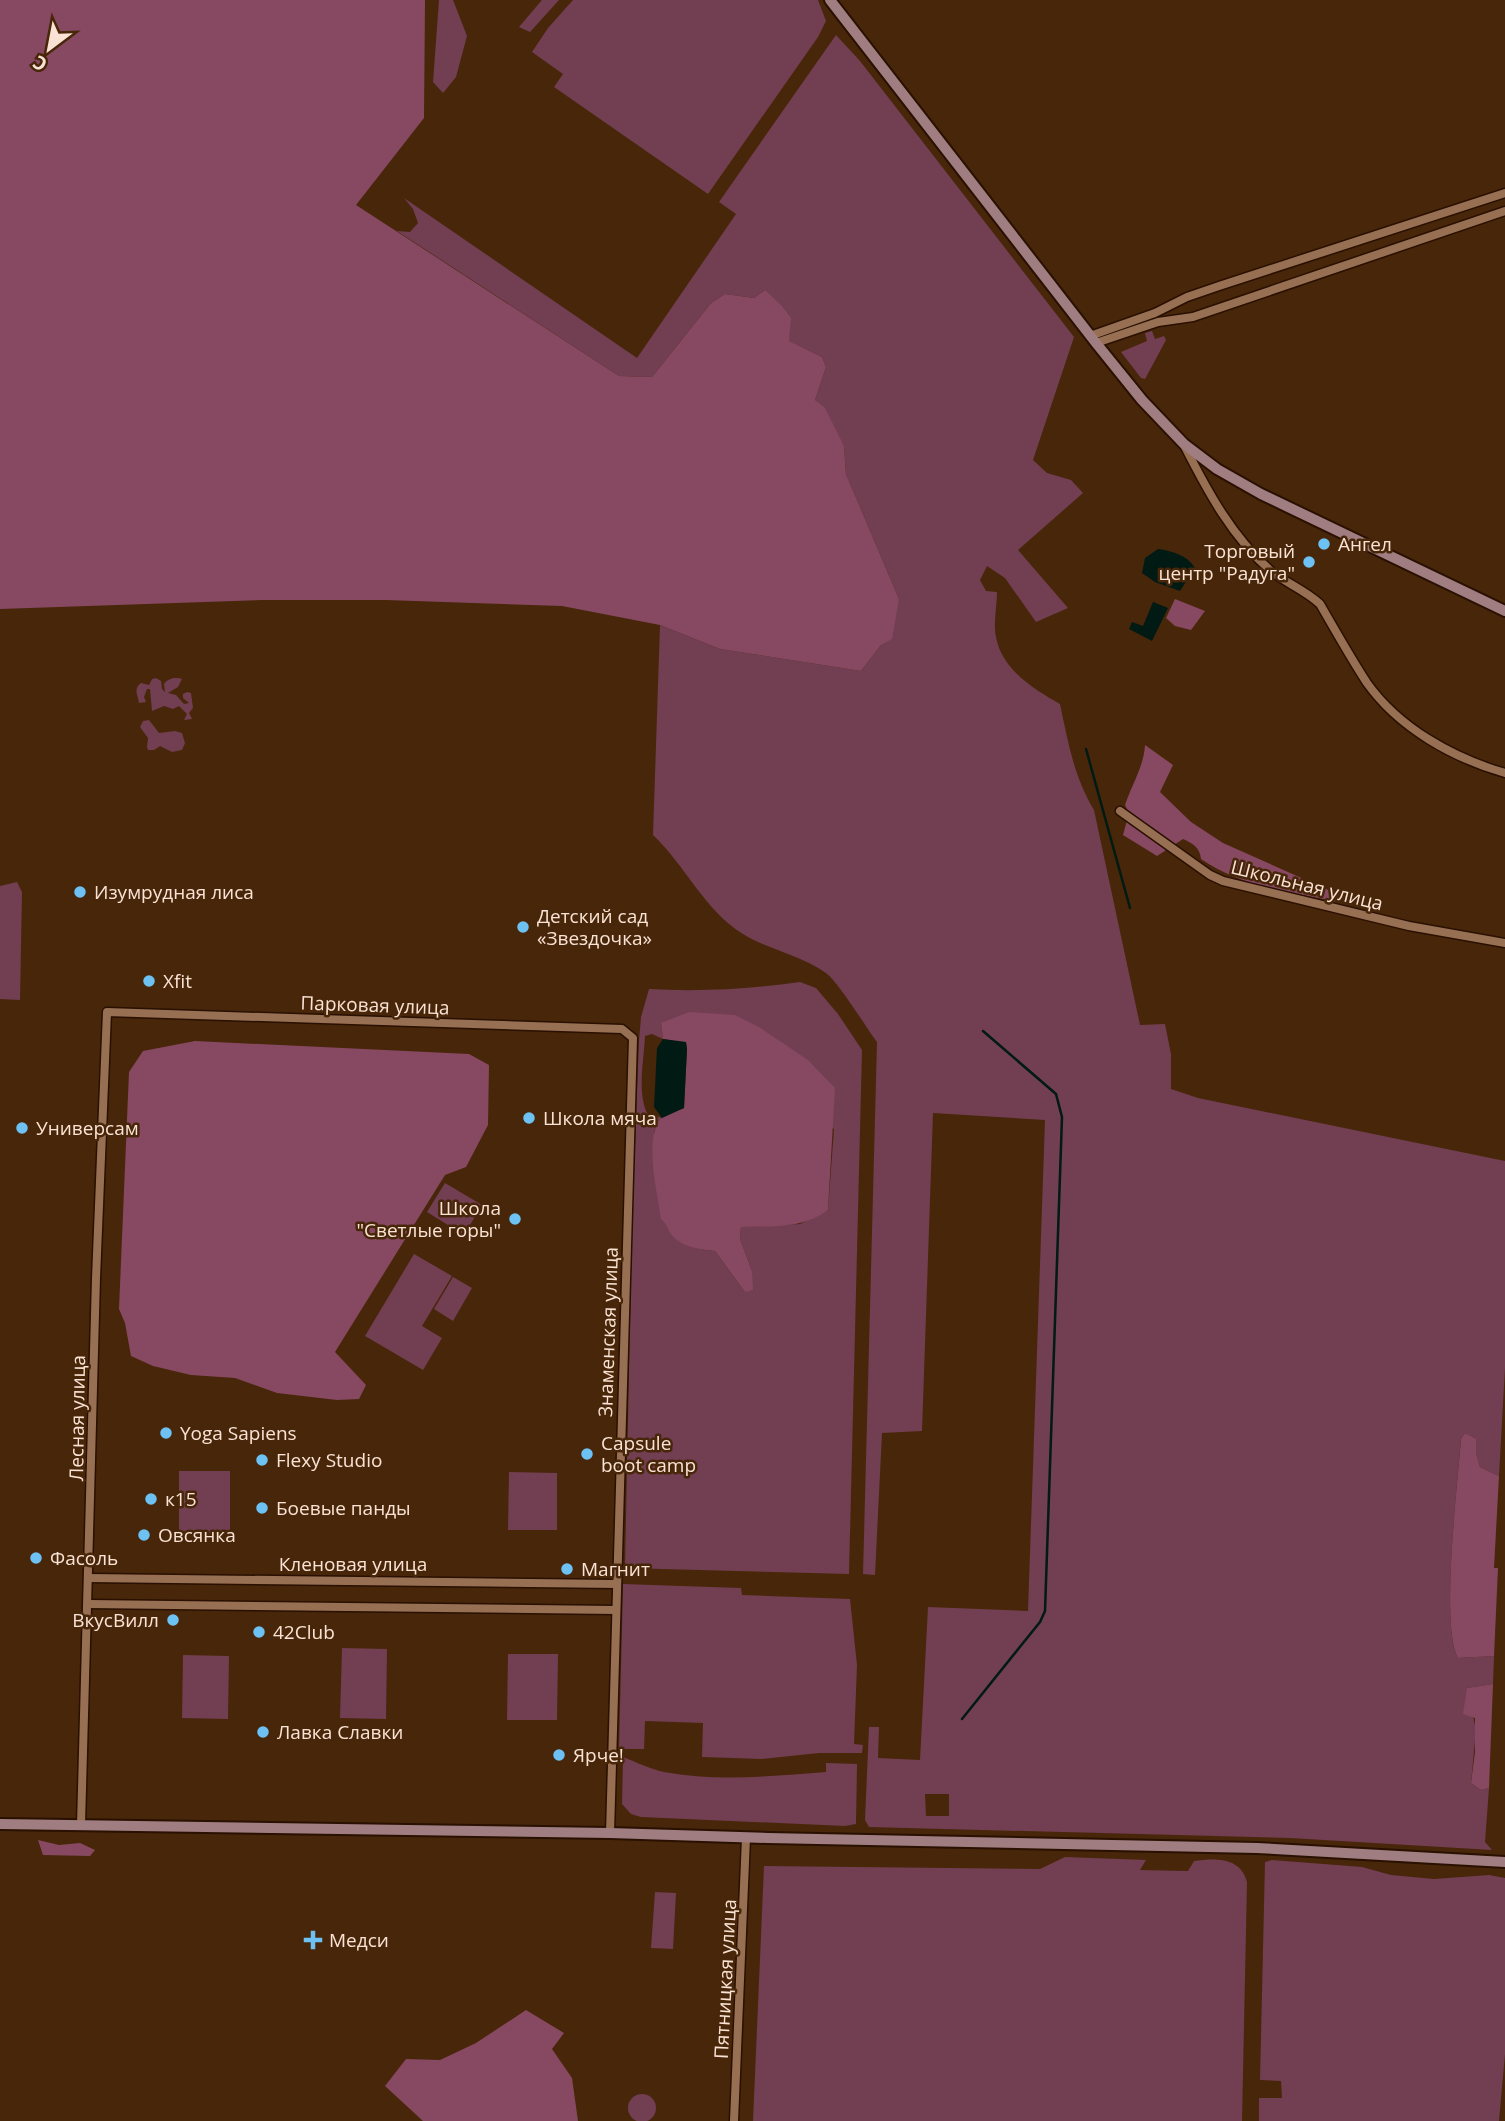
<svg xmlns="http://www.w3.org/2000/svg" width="1505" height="2121" font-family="'Open Sans',sans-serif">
	<rect width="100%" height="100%" fill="#48260a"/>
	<g fill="#723e52" fill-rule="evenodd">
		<polygon points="439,0 453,0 467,36 456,77 443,93 433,82"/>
		<polygon points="542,0 559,0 530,32 519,27"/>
		<polygon points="573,0 818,0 826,21 818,37 708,194 554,87 563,74 532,52 548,28"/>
		<path d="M836,35l24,26 214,276 -41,123 14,13 24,7 12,13 -65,57 50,58 -32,14 -31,-44 -18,-12 -7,14 6,11 11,1c0,15 -4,31 -1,45 6,33 38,52 64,67 8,38 14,73 34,106l46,215 25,-1 6,30v35l27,9 307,63v207l-6,108 -19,-9 -4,-14 -1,-14 -10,-6 -4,6c-3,42 -21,188 -3,219l36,-2 -1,28 -26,4 9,42 -5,53 10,7 8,-2 -4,54 7,8 -202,-12 -421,-11 -4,-7 4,-93h10l-1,31 42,2 8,-153 100,4 17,-491 -112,-7 -11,318 -40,2 -7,142 -12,-1 14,-532c-12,-16 -38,-59 -51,-69 -25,-18 -57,-23 -83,-39 -38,-23 -58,-69 -90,-99l7,-210 60,24 141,22 20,-26 18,-46 -53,-125 -2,-28 -29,-46 11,-33 -4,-10 -34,-16 -23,-51 -11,8 -29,-4 -14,9 -59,74 -33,-1 -222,-145 13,1 8,-9 -5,-14 -9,-11 233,160 99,-144 -17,-12zM925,1794h24v22h-23z"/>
		<polygon points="1152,331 1155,339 1164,336 1166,340 1145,379 1141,378 1121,352 1147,341 1145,333"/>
		<path d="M156,678l5,3 1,8 3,3 -1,-8c4,-6 12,-7 18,-5l-4,8 -10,6 8,2 8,9 5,-1 -6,-5v-4l4,-2 4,1 2,15 -4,5 3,6 -8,1 3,-6 -8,-8 -6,3 -9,-3 -12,5 -2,-22h-3l-3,8 2,5 -7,1c-1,-8 -6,-14 2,-20l8,2 3,-6z"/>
		<polygon points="149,720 159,733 175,731 182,733 185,743 182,750 172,752 160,746 154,750 148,750 147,747 148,738 140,727 143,721"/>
		<polygon points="17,882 22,892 20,1000 0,999 0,886"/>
		<path d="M800,982l16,6 22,26 24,36 -13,524 -224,-6 7,-344 7,-184 2,-23 8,-28c51,3 100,0 151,-7zM661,1023l173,106 -6,81 -28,14 -59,3 -1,12 12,32 -7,21 -30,-41c-25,-3 -37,-5 -49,-28l-12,-92 8,-13 -15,-5c-10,-22 -3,-53 -2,-77l7,-2 11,5z"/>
		<polygon points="445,1183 482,1205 464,1235 427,1212"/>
		<polygon points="414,1254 452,1276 422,1326 442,1338 423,1370 365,1336"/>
		<polygon points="453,1277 472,1288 453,1321 434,1309"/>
		<rect x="179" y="1471" width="51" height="64"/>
		<polygon points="509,1472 557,1473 557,1530 508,1530"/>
		<polygon points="623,1584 741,1588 742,1595 850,1599 857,1665 854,1744 863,1745 862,1753 819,1753 762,1759 702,1757 703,1723 645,1721 644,1749 619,1749"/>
		<polygon points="342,1648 387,1649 386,1719 340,1718"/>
		<polygon points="508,1654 558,1654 557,1720 507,1720"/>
		<polygon points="183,1655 229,1656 228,1719 182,1718"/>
		<path d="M623,1757c13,5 27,12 41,15 53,10 109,4 162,0v-9l31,1 -1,60 -11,2 -204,-9 -10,-3 -9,-10z"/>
		<path d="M1065,1857l81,3 -6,10 48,1 6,-10c21,-3 47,-4 53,21l-5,239h-489l11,-255 276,3z"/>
		<polygon points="1272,1860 1362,1867 1391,1875 1434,1879 1489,1875 1505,1878 1505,2054 1499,2121 1259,2121 1259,2098 1282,2098 1281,2081 1260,2080 1265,1862"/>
		<polygon points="655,1892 676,1893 673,1949 651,1948"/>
		<circle cx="642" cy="2108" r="14"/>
	</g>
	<g fill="#864961">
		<polygon points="0,0 425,0 424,118 356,205 619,376 652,377 711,303 725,294 754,298 765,290 782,306 791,318 789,341 822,357 826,367 815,400 825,408 844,446 846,474 899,599 892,639 881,645 861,671 720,649 660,625 562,606 386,600 262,600 0,609"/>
		<polygon points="1175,599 1205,611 1191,630 1175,626 1166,618"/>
		<path d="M1145,745l28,20 -13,27 31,30 32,21 121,54 -6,5c-47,-10 -97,-15 -137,-43 -1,-12 -9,-16 -18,-20l-26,17 -34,-21 6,-22 -4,-8c7,-21 19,-39 20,-60z"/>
		<path d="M689,1012l46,3 24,12 49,33 27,28 -7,122c-25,19 -57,16 -87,17l-1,12 12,32 1,19 -8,2 -30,-41c-16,-2 -33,-3 -44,-17 -4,-6 -4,-10 -10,-15 -3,-24 -19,-86 2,-102 6,-4 14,-6 21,-9l3,-59 -1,-6 -23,-4 -2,-16z"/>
		<polygon points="195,1041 469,1054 489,1065 488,1125 466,1167 445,1175 335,1352 366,1385 359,1399 337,1400 277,1393 235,1378 191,1375 153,1366 131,1356 125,1323 119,1309 129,1072 143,1051"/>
		<path d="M1465,1433l11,6v14l4,14 19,9 -5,92h4l-4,88 -36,2c-18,-32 0,-176 3,-219z"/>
		<polygon points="1493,1684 1489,1788 1481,1790 1471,1783 1475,1752 1475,1718 1463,1714 1467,1688"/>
		<polygon points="38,1840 59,1845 80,1843 95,1850 90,1856 43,1855"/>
		<polygon points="526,2010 564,2033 552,2049 572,2078 578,2121 423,2121 385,2086 406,2059 440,2060 476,2043"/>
	</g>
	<g fill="#011a14">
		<path d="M1158,549c14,2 29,6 37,19l-15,23 -25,-9 -13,-9 3,-15z"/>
		<polygon points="1153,602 1168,608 1152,641 1129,629 1132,622 1143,626"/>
		<polygon points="663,1039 686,1042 687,1049 684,1108 662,1118 654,1107 657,1048"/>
	</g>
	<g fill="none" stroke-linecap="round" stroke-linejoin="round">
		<g stroke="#011a14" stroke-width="2.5">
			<polyline points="1086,749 1130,908"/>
			<polyline points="962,1719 1040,1622 1045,1611 1062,1117 1056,1094 983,1031"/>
		</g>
		<defs>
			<g id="street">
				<polyline points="1090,336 1155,313 1187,297 1219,286 1505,193"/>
				<polyline points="1096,343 1158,322 1193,317 1505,211"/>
				<path d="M1185,447c23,45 47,90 86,124 15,12 34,19 49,33 15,26 30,53 47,79 32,45 86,75 138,90"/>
				<polyline points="1120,811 1210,875 1223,881 1409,926 1505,943"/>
				<polyline points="89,1578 617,1584"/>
				<polyline points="88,1604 616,1610"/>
				<polyline points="81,1825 96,1278 107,1012 622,1029 633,1038 610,1833"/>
				<polyline points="734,2121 746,1838"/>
			</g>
			<g id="secondary">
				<polyline points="830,0 1096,343 1142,400 1184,444 1217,469 1261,494 1505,611"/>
				<polyline points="0,1824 610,1833 768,1838 1257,1848 1505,1862"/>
			</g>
		</defs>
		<use href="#street" stroke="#291000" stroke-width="11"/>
		<use href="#secondary" stroke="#291000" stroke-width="14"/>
		<use href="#street" stroke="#976f53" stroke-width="8"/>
		<use href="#secondary" stroke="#9f7d80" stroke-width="10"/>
	</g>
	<g fill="#6dc2f3" stroke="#48260a" stroke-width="2.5">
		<circle cx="1324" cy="544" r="7"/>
		<circle cx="1309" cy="562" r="7"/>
		<circle cx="80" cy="892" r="7"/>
		<circle cx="523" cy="927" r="7"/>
		<circle cx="149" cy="981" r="7"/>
		<circle cx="529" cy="1118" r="7"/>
		<circle cx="22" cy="1128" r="7"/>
		<circle cx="515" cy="1219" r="7"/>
		<circle cx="166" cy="1433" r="7"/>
		<circle cx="587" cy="1454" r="7"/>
		<circle cx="262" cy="1460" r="7"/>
		<circle cx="151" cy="1499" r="7"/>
		<circle cx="262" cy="1508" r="7"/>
		<circle cx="144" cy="1535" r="7"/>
		<circle cx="36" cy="1558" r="7"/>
		<circle cx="567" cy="1569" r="7"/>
		<circle cx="173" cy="1620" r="7"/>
		<circle cx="259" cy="1632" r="7"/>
		<circle cx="263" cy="1732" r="7"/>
		<circle cx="559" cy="1755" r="7"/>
		<path d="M309.5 1929.5h7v7h7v7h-7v7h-7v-7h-7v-7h7z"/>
	</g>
	<g text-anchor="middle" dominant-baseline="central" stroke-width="5" stroke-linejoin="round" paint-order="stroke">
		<g font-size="19" fill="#fae3d4" stroke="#48260a" text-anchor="start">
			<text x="1338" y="544">Ангел</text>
			<text x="1295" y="551" text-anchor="end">Торговый<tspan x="1295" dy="22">центр "Радуга"</tspan></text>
			<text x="94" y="892">Изумрудная лиса</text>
			<text x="537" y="916">Детский сад<tspan x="537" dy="22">«Звездочка»</tspan></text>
			<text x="163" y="981">Xfit</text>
			<text x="543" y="1118">Школа мяча</text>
			<text x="36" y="1128">Универсам</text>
			<text x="501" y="1208" text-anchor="end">Школа<tspan x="501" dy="22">"Светлые горы"</tspan></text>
			<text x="180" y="1433">Yoga Sapiens</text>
			<text x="601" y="1443">Capsule<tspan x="601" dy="22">boot camp</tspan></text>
			<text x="276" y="1460">Flexy Studio</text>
			<text x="165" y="1499">к15</text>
			<text x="276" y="1508">Боевые панды</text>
			<text x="158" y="1535">Овсянка</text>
			<text x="50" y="1558">Фасоль</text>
			<text x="581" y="1569">Магнит</text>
			<text x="159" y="1620" text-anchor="end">ВкусВилл</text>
			<text x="273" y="1632">42Club</text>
			<text x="277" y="1732">Лавка Славки</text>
			<text x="573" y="1755">Ярче!</text>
			<text x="329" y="1940">Медси</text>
		</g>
		<g font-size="19" fill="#fae3d4" stroke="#48260a">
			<text transform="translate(1307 885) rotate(14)">Школьная улица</text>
			<text transform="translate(375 1005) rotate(2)">Парковая улица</text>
			<text transform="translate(608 1332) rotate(-88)">Знаменская улица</text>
			<text transform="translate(77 1418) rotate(-89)">Лесная улица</text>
			<text x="353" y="1564">Кленовая улица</text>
			<text transform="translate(725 1979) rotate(-87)">Пятницкая улица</text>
		</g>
	</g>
	<g transform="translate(49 49) rotate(212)" stroke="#48260a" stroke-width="5" paint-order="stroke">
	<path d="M0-5L12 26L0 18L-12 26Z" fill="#fae3d4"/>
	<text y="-10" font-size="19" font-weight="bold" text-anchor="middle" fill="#fae3d4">С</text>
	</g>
</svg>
